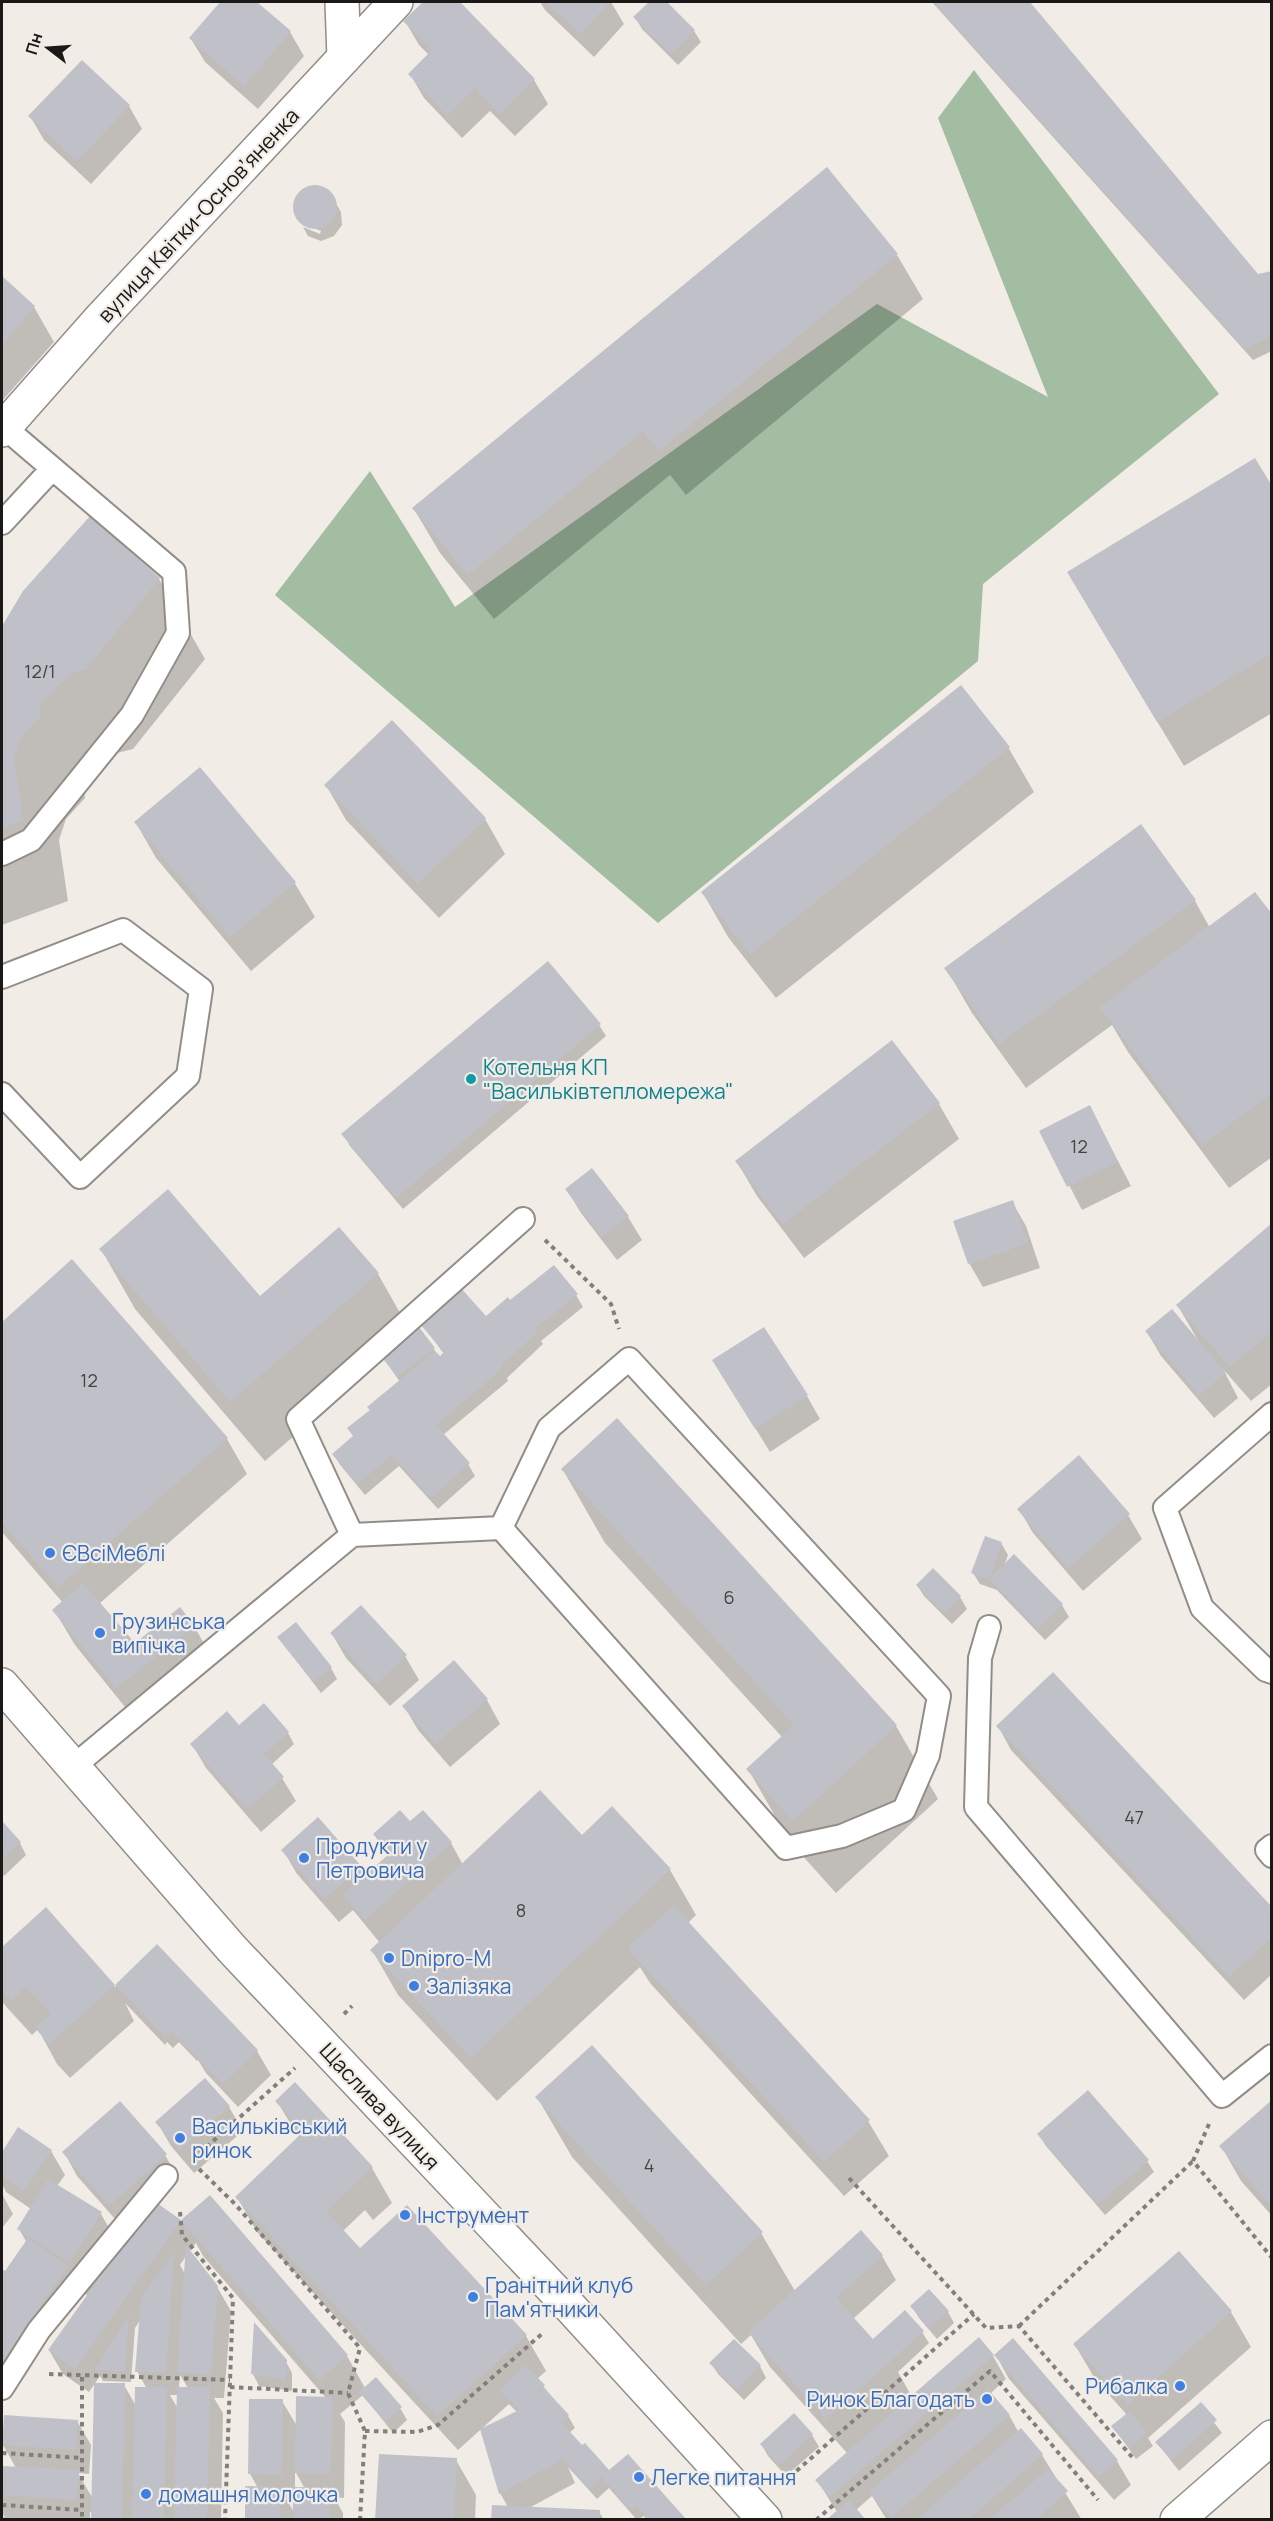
<svg xmlns="http://www.w3.org/2000/svg" width="1273" height="2521" font-family="Manrope,sans-serif">
<rect width="100%" height="100%" fill="#f1ece6"/>
<path fill="#a2bda2" d="M974 70 1219 394 983 584 978 661 658 923 275 595 370 471 455 607 877 304 1048 397 938 118Z"/>
<path fill="#0003" fill-rule="evenodd" d="M222 2H255L290 32 304 56 258 109 205 62 191 39Z
M425 2H458L534 80 548 104 515 136 490 111 462 138 424 98 410 74 429 55 419 45 405 21Z
M540 2H611L624 24 594 57 545 10Z
M651 2H665L694 31 701 42 678 65 642 29 635 17Z
M932 2H1028L1257 276 1272 273V351L1253 360Z
M129 106 142 129 91 184 44 140 30 116Z
M320 187 331 195 341 212 342 225 334 236 321 241 308 236 303 227 320 234 321 231 301 223 294 210 295 203 301 192 307 189Z
M897 255 923 299 686 495 670 475 494 619 440 553 414 509Z
M2 278 34 307 54 342 2 401Z
M1272 488V713L1184 766 1094 617Z
M159 579 205 659 133 749 117 753 84 786 85 798 66 819 59 840 68 901 2 925V629L24 592Z
M392 722 485 819 505 854 439 918 346 820 326 785Z
M1008 747 1034 792 776 998 728 937 703 893Z
M136 823 294 882 315 917 251 971 156 858Z
M1141 826 1195 901 1210 928 1272 917V1157L1229 1188 1128 1052 1112 1025 1026 1088 972 1013 946 968Z
M599 1025 606 1036 403 1209 350 1146 343 1134Z
M939 1104 959 1139 804 1258 757 1196 737 1162Z
M1090 1107 1131 1186 1082 1210 1041 1131Z
M567 1190 628 1217 642 1240 617 1260 581 1213Z
M1012 1202 1026 1226 1040 1268 983 1287 969 1263Z
M1272 1225V1384L1251 1401 1223 1369 1238 1398 1214 1418 1161 1356 1147 1332 1199 1342 1178 1306Z
M339 1229 378 1274 412 1334 434 1349 439 1359 444 1354 422 1324 485 1318 509 1302 576 1295 583 1307 541 1341 543 1344 507 1378 508 1381 443 1435 468 1464 475 1476 438 1509 399 1466 365 1495 341 1466 334 1455 354 1437 371 1411 400 1382 384 1358 265 1461 135 1309 101 1249 260 1298Z
M72 1261 227 1439 247 1474 99 1604 135 1645 194 1626 214 1661 137 1722 75 1645 54 1610 63 1603 2 1532V1324Z
M728 1384 807 1396 820 1419 770 1452Z
M617 1420 896 1726 938 1799 836 1893 790 1842 748 1769 782 1737 605 1543 563 1470Z
M1019 1509 1128 1515 1142 1539 1083 1591 1033 1533Z
M1001 1543 1008 1555 1004 1566 1014 1556 1062 1605 1069 1617 1045 1640 997 1590 980 1584 973 1573Z
M933 1570 960 1597 967 1609 952 1624 924 1596 917 1585Z
M332 1634 405 1656 419 1680 390 1706 346 1658Z
M279 1638 331 1668 337 1679 321 1693Z
M487 1700 500 1724 450 1767 418 1730 404 1706Z
M998 1726 1272 1910V1974L1244 2000 1011 1750Z
M239 1727 288 1733 294 1744 271 1765 282 1778 296 1801 261 1832 206 1768 192 1744Z
M612 1808 670 1870 696 1915 688 1923 868 2121 889 2156 844 2196 650 1983 640 1967 497 2101 398 1995 372 1950 380 1943 353 1910 339 1922 297 1874 283 1850 361 1868 366 1877 388 1857 374 1834 410 1823 451 1843 463 1865 582 1837Z
M2 1823 20 1843 26 1855 4 1876 2 1873Z
M46 1909 115 1987 157 1947 257 2051 271 2075 238 2107 206 2073 198 2060 197 2061 179 2042 173 2048 167 2042 165 2045 125 2003 134 2021 70 2078 57 2064 38 2029 32 2035 2 2002V1949Z
M205 2081 229 2107 243 2131 194 2173 171 2146 157 2122Z
M537 2097 761 2233 795 2291 860 2232 882 2256 896 2280 853 2319 873 2341 922 2332 929 2343 898 2372 912 2397 993 2356 1006 2379 990 2394 1009 2415 1019 2433 1021 2431 1042 2455 1082 2520H887L872 2496 856 2510 837 2512 817 2480 847 2453 770 2367 751 2335 741 2344 572 2157Z
M277 2101 372 2168 392 2203 373 2220 365 2210 343 2231 360 2250 526 2336 546 2371 537 2379 568 2416 575 2428 569 2433 609 2473 685 2520H647L644 2516 637 2520 609 2488 597 2499 568 2467 575 2483 529 2508 599 2512 604 2520H492L508 2507 500 2493 517 2412 509 2404 458 2450 257 2232 237 2197 299 2138Z
M1272 2102V2216L1241 2181 1221 2146Z
M19 2129 51 2151 65 2175 57 2186 101 2214 121 2249 154 2203 181 2222 210 2197 347 2356 365 2388 400 2408 407 2420 393 2433 363 2395 340 2414 345 2422 344 2498 334 2497 343 2513V2520H246L258 2488 250 2474 282 2401 297 2426 326 2398 203 2256 196 2243 189 2252 217 2287 231 2311 224 2398H214L223 2413 221 2520H93V2512H90V2520H2L5 2518 2 2512V2467L16 2468 3 2445 5 2417 77 2421 91 2445 89 2474 78 2473 93 2499 124 2385 136 2406 147 2389 137 2371 141 2319 135 2328 131 2382 103 2381 100 2376 89 2392 63 2374 49 2350 88 2296 81 2291 18 2381 2 2370V2270L6 2273 27 2243 19 2229 31 2209 6 2192 2 2184V2154ZM186 2256 185 2274 180 2265ZM180 2375 188 2388H179ZM170 2395H178V2409ZM295 2471 305 2489H295ZM286 2498H295V2514Z
M1039 2135 1147 2161 1154 2172 1105 2215 1046 2146Z
M64 2152 165 2155 179 2179 123 2228 77 2176Z
M2 2194 13 2214 2 2228Z
M1179 2253 1231 2312 1251 2347 1148 2438 1153 2446 1136 2459 1113 2426 1127 2415 1095 2379 1075 2345Z
M912 2306 948 2312 954 2323 937 2339 919 2318Z
M996 2355 1117 2461 1131 2485 1114 2500 1009 2379Z
M285 2360 292 2373V2391L259 2386 253 2374Z
M711 2363 760 2366 766 2378 744 2400 718 2374Z
M1201 2405 1222 2433 1179 2471 1157 2443Z
M812 2435 819 2447 786 2476 768 2456 762 2445Z
M456 2460 476 2495 475 2520H377Z"/>
<path fill="#c0c1c8" d="M220 2H257L291 31 244 86 189 38Z
M423 2H460L535 79 500 114 475 88 447 116 408 74 432 50 403 21Z
M546 2H610L580 34Z
M649 2H667L695 30 671 54 633 17Z
M934 2H1030L1258 274 1272 271V336L1245 349Z
M82 60 130 105 77 161 28 116Z
M827 167 898 254 659 451 643 431 468 575 412 508Z
M293 207a22 22 0 1 1 44 0a22 22 0 1 1-44 0Z
M2 276 35 306 2 344Z
M1255 458 1272 486V653L1157 722 1067 572Z
M90 516 160 578 86 669 71 673 39 706 40 717 20 738 14 758 23 820 2 828V626L23 591Z
M961 685 1010 747 750 954 701 892Z
M392 720 486 818 418 884 324 785Z
M200 767 296 882 230 937 134 822Z
M1141 824 1196 900 999 1044 944 968Z
M1255 892 1272 914V1093L1202 1145 1100 1007Z
M548 961 601 1024 396 1198 341 1134Z
M892 1040 940 1103 783 1224 735 1161Z
M1090 1105 1118 1162 1067 1187 1039 1131Z
M592 1168 629 1216 602 1237 565 1189Z
M168 1189 260 1296 339 1227 379 1273 230 1402 99 1249Z
M1013 1200 1028 1243 968 1264 953 1221Z
M1272 1223V1331L1230 1367 1176 1305Z
M72 1259 228 1438 58 1587 2 1522V1322Z
M554 1265 578 1294 535 1329 538 1332 501 1365 503 1368 436 1425 470 1463 431 1498 392 1455 357 1484 332 1454 353 1436 347 1428 370 1410 367 1407 435 1351 440 1356 444 1352 420 1324 459 1286 486 1316 508 1297 510 1300Z
M1172 1309 1226 1373 1199 1395 1145 1331Z
M419 1327 435 1348 397 1377 381 1356Z
M764 1327 808 1395 755 1429 712 1360Z
M617 1418 897 1725 793 1821 746 1769 794 1725 561 1469Z
M1079 1455 1130 1514 1068 1568 1017 1509Z
M985 1536 1002 1542 989 1579 1014 1554 1063 1604 1038 1629 989 1579 971 1573Z
M933 1568 961 1596 944 1613 916 1585Z
M83 1583 135 1643 180 1607 195 1626 116 1688 52 1610Z
M361 1605 407 1655 376 1684 330 1633Z
M296 1622 332 1667 313 1682 277 1637Z
M454 1660 488 1699 435 1744 402 1706Z
M1053 1672 1272 1907V1937L1229 1977 996 1726Z
M264 1703 289 1732 264 1754 284 1777 247 1809 190 1744 227 1711 239 1725Z
M540 1790 582 1835 612 1806 671 1869 471 2058 370 1950Z
M400 1810 410 1821 423 1810 452 1842 365 1920 343 1895 390 1853 373 1834Z
M318 1817 362 1867 324 1899 281 1850Z
M2 1821 21 1842 2 1860Z
M674 1906 870 2120 824 2162 627 1948Z
M46 1907 115 1985 49 2044 35 2028 51 2014 26 1986 11 2001 2 1991V1947Z
M157 1944 258 2050 223 2084 171 2031 165 2037 115 1985Z
M592 2045 763 2232 706 2285 535 2097Z
M205 2078 230 2106 180 2150 155 2122Z
M295 2082 373 2167 326 2211 360 2248 407 2205 527 2335 437 2416 235 2197 303 2132 275 2101Z
M1088 2090 1149 2160 1098 2204 1037 2134Z
M1272 2100V2207L1219 2146Z
M120 2101 167 2154 109 2206 62 2152Z
M18 2127 52 2150 24 2191 2 2175V2152Z
M48 2179 102 2212 70 2263 17 2229Z
M210 2195 348 2355 319 2380 181 2220Z
M154 2201 181 2220 75 2369 48 2350Z
M861 2230 883 2255 836 2298 873 2339 905 2310 924 2331 826 2419 748 2332Z
M28 2238 68 2266 4 2358 2 2356V2269L5 2271Z
M186 2245 218 2286 211 2375 177 2372Z
M1179 2251 1232 2311 1127 2405 1073 2344Z
M174 2252 166 2372H135L141 2299Z
M929 2289 949 2311 929 2328 910 2306Z
M129 2315 125 2371 95 2370Z
M254 2322 287 2360 286 2380 251 2374Z
M979 2337 994 2355 830 2497 815 2480Z
M1013 2338 1118 2460 1099 2477 994 2355Z
M734 2339 761 2365 737 2390 709 2363Z
M525 2365 545 2385 529 2400 544 2388 569 2415 561 2422 582 2445 585 2443 609 2470 628 2454 687 2520H649L637 2506 631 2510 602 2477 590 2489 563 2459 499 2494 480 2429 519 2410 499 2390Z
M376 2377 402 2407 385 2422 359 2392Z
M94 2383H125L122 2520H91Z
M135 2387H167L164 2520H132Z
M177 2387H210L207 2520H174Z
M988 2389 1010 2415 891 2518 869 2492Z
M296 2396 332 2397 331 2474 295 2473Z
M249 2399H283L282 2475 248 2474Z
M1201 2402 1217 2420 1172 2460 1155 2442Z
M1130 2411 1147 2433 1129 2448 1111 2426Z
M794 2413 813 2434 779 2465 760 2444Z
M4 2415 78 2420 76 2450 2 2445Z
M1021 2428 1043 2454 968 2520H916Z
M379 2454 457 2458 454 2520H375Z
M2 2466 79 2470 77 2500 2 2495Z
M1048 2469 1068 2491 1035 2520H989Z
M245 2486 281 2487 280 2520H245Z
M293 2487H330V2520H293Z
M849 2500 866 2520H826Z
M492 2505 600 2510V2520H491Z
M2 2517 21 2518V2520H2Z"/>
<g fill="none" stroke-linecap="round" stroke-linejoin="round">
<defs>
<path id="lane" d="M2 523 52 469
M2 854 31 840 132 715 178 633 174 572 4 427
M2 977 123 930 201 989 188 1076 80 1177 2 1094
M1272 1414 1165 1508 1202 1608 1266 1670 1272 1672
M352 1535 501 1528 786 1848 842 1836 904 1810 928 1755 939 1696 629 1359 549 1428 501 1528
M989 1627 980 1658 976 1807 1222 2096 1272 2056
M74 1766 352 1535 298 1419 523 1219
M1272 1846 1267 1850 1272 1856
M2 2388 39 2330 166 2176"/>
<path id="street" d="M342 2 344 58
M2 430 101 318 396 2
M2 1685 232 1949 571 2308 765 2520"/>
<path id="primary" d="M1177 2520 1272 2437"/>
</defs>
<use href="#lane" stroke="#928d88" stroke-width="26"/>
<use href="#street" stroke="#928d88" stroke-width="36"/>
<use href="#primary" stroke="#928d88" stroke-width="36"/>
<path stroke="#83807c" stroke-width="4" stroke-dasharray="4.5 4.5" stroke-linecap="butt" d="M545 1240 611 1304 619 1329
M344 2014 352 2006
M1209 2124 1193 2161 1272 2258
M193 2159 295 2068
M199 2169 235 2204 360 2348 348 2393 365 2431 360 2520
M849 2178 986 2328 1019 2326 1132 2457
M180 2212 182 2235 233 2298 225 2520
M1019 2326 1193 2161
M49 2374 230 2380
M82 2377V2520
M230 2387 348 2393
M365 2431 417 2432 438 2425 544 2332
M2 2453 82 2458
M783 2483 974 2314
M2 2505 82 2510
M816 2520 990 2371 1098 2500"/>
<use href="#lane" stroke="#fff" stroke-width="22"/>
<use href="#street" stroke="#fff" stroke-width="33"/>
<use href="#primary" stroke="#fff" stroke-width="33"/>
</g>
<circle fill="#0f9aa8" stroke="#f1ece6" stroke-width="2" cx="471" cy="1079" r="6"/>
<g fill="#3f7fe0" stroke="#f1ece6" stroke-width="2">
<circle cx="50" cy="1553" r="6"/>
<circle cx="100" cy="1633" r="6"/>
<circle cx="304" cy="1858" r="6"/>
<circle cx="389" cy="1958" r="6"/>
<circle cx="414" cy="1986" r="6"/>
<circle cx="180" cy="2138" r="6"/>
<circle cx="405" cy="2215" r="6"/>
<circle cx="473" cy="2297" r="6"/>
<circle cx="1180" cy="2386" r="6"/>
<circle cx="987" cy="2399" r="6"/>
<circle cx="639" cy="2477" r="6"/>
<circle cx="146" cy="2494" r="6"/>
</g>
<g text-anchor="middle" dominant-baseline="central" stroke-width="4.5" stroke-linejoin="round" paint-order="stroke">
<g font-size="18" fill="#444343">
<text x="40" y="671">12/1</text>
<text x="1079" y="1146">12</text>
<text x="89" y="1380">12</text>
<text x="729" y="1597">6</text>
<text x="1134" y="1817">47</text>
<text x="521" y="1910">8</text>
<text x="649" y="2165">4</text>
</g>
<g font-size="21" fill="#1b1917" stroke="#f1ece6">
<text transform="translate(198 215) rotate(-47)">вулиця Квітки-Основʼяненка</text>
<text transform="translate(380 2106) rotate(47)">Щаслива вулиця</text>
</g>
<g font-size="21" fill="#0d838f" stroke="#f1ece6" text-anchor="start">
<text x="483" y="1067">Котельня КП<tspan x="483" dy="24">"Васильківтепломережа"</tspan></text>
</g>
<g font-size="21" fill="#366cbe" stroke="#f1ece6" text-anchor="start">
<text x="62" y="1553">ЄВсіМеблі</text>
<text x="112" y="1621">Грузинська<tspan x="112" dy="24">випічка</tspan></text>
<text x="316" y="1846">Продукти у<tspan x="316" dy="24">Петровича</tspan></text>
<text x="401" y="1958">Dnipro-M</text>
<text x="426" y="1986">Залізяка</text>
<text x="192" y="2126">Васильківський<tspan x="192" dy="24">ринок</tspan></text>
<text x="417" y="2215">Інструмент</text>
<text x="485" y="2285">Гранітний клуб<tspan x="485" dy="24">Пам'ятники</tspan></text>
<text x="1168" y="2386" text-anchor="end">Рибалка</text>
<text x="975" y="2399" text-anchor="end">Ринок Благодать</text>
<text x="651" y="2477">Легке питання</text>
<text x="158" y="2494">домашня молочка</text>
</g>
</g>
<rect width="1273" height="2521" fill="none" stroke="#1b1917" stroke-width="6"/>
<g transform="translate(48 48) rotate(287)" stroke="#f1ece6" stroke-width="4.5" paint-order="stroke">
<path d="M0-4.5L10 22L0 15L-10 22Z" fill="#1b1917"/>
<text y="-9" font-size="16" font-weight="bold" text-anchor="middle" fill="#1b1917">Пн</text>
</g>
</svg>
